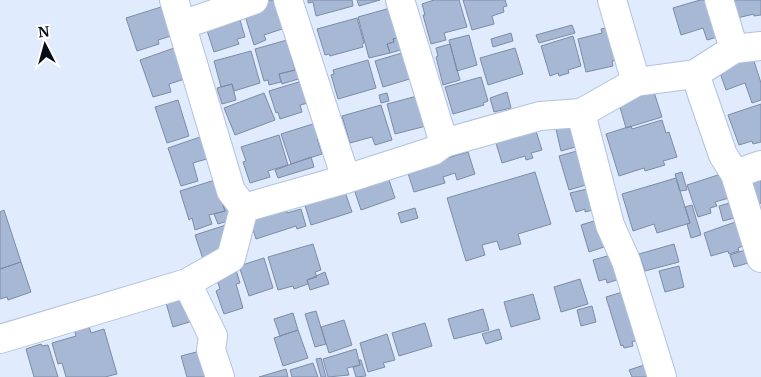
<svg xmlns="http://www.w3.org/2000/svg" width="761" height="377" font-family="Merriweather,serif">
<rect width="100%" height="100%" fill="#e0ebfd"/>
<path fill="#a7b8d5" stroke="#7c8ca7" d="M261 0H280L291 26 264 35 266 40 254 45 242 6Z
M308 0H352L353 6 316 16 313 2 308 3Z
M357 0H380L359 6Z
M434 0H459L467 27 444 33 446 40 431 44 423 15H425L422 4Z
M463 0H505L507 6 503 7 504 12 492 16 494 24 472 30Z
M700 0H707L721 36 707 40 703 28 681 35 673 8Z
M732 0H761V15L754 16V14L737 18Z
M161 7 171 36 158 40 159 44 137 51 126 18Z
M394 7 402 37 393 39 394 42 387 44 390 53 369 58 358 17Z
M232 13 235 22 240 20 245 37 237 39 239 44 214 52 204 21Z
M357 18 364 43 362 44 363 47 330 56 329 54 325 55 317 29Z
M572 25 575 33 539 43 536 35Z
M615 26 623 59 612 61 613 66 586 72 578 39 602 33 601 29Z
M511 33 513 41 493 47 491 39Z
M408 35 411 47 390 53 387 44 394 42 393 39Z
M469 35 477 65 457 71 449 40Z
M573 36 581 66 568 70 569 73 559 76 558 73 550 76 541 46Z
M287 40 288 47 294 45 296 54 291 55 295 70 279 74 281 82 269 85 268 80 264 81 255 49Z
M450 44 460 80 443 85 436 57 438 56 436 48Z
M177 47 188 78 169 84 171 92 153 97 140 60Z
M515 48 523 74 488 85 480 58Z
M251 51 260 83 234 91 232 84 221 87 214 61Z
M405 52 413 78 383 87 375 61Z
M753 58 761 83V100L752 103 745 83 726 90 719 70Z
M368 60 376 88 338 99 331 75 334 74 333 70Z
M306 69 308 76 282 84 279 74 295 70 296 71Z
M481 77 488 101 483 103 484 105 453 114 445 87Z
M305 80 312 102 300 105 302 112 280 119 278 112 276 113 269 91Z
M232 84 236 100 222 104 217 88Z
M507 92 511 108 494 112 490 98Z
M654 92 662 117 626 128 619 104 641 94 642 96Z
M264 93 275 120 235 135 224 108Z
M387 93 389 101 381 103 379 95Z
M421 95 430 125 395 134 387 104Z
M178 100 189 136 167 143 155 107Z
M761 104V142L753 144 752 141 739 145 728 115Z
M381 105 392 140 375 145 372 137 350 143 342 116Z
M577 119 579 146 561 151 555 125Z
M662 120 666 133 669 132 677 157 663 161 665 165 645 171 644 168 619 176 606 134 631 126 632 129Z
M319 122 324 137 317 139 322 154 291 164 281 134Z
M535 128 542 150 531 153 533 158 526 160 525 156 502 163 495 140Z
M279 135 288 165 268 171 270 177 250 183 243 162 246 161 241 147Z
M203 136 210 158 193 163 198 181 181 186 168 148Z
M584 149 596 182 569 190 559 156Z
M468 152 475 174 457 180 455 173 443 177 445 183 414 192 407 170Z
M311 157 314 167 278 178 275 170Z
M535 172 551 224 518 234 521 244 500 250 497 241 482 245 485 255 466 261 447 198Z
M682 172 687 190 680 191 675 174Z
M393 174 394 178 389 180 395 198 361 210 353 186Z
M721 174 729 198 715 202 717 206 710 208 711 213 698 217 687 185Z
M761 177V203L759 204 751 180Z
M676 178 690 223 657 233 654 224 633 231 622 194Z
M215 180 225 211 209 215 212 224 195 230 192 218 189 220 180 191Z
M591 188 601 208 585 212V209L576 212 570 193Z
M345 192 352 212 311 225 304 202Z
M227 197 234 219 218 224 214 214 225 211 221 199Z
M733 202 738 217 723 221 719 206Z
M692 205 701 235 691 238 687 224 690 223 685 207Z
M286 208 287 213 301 209 306 226 297 229 296 226 256 239 250 219Z
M415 208 418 218 401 223 398 213Z
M4 210 21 262 0 269V212Z
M607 217 613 244 589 252 581 225Z
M738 221 745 243 742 244 743 246 738 248 739 251 729 254 728 251 711 256 704 233Z
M232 223 239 247 203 259 195 235Z
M313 244 321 270 315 272 317 277 307 280 308 284 294 289 293 286 278 290 268 257Z
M674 244 679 262 645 271 639 254Z
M748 249 752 262 734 267 730 255Z
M618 253 623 278 607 283 606 279 599 281 593 260Z
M264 258 273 288 249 296 239 266Z
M21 262 31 292 8 300 7 297 0 299V269Z
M679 266 684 287 665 292 659 271Z
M235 267 240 283 236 284 243 308 224 314 216 291 220 289 215 274Z
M325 272 329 284 310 290 307 280Z
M580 279 588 304 561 312 554 287Z
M187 289 196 320 173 327 164 296Z
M629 290 643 338 632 342 633 346 624 348 623 345 621 346 606 297Z
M533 294 540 319 511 327 504 302Z
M592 306 596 322 581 326 577 310Z
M483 309 489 330 454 339 448 319Z
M316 311 326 344 315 347 305 314Z
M293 313 298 330 280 336 274 319Z
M344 320 352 345 329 353 321 327Z
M88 322 91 333 104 329 117 374 105 377H66L62 363 58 364 52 343 76 336 73 326Z
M425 323 432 346 399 356 392 333Z
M499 329 502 339 486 344 482 334Z
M298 330 308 358 283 366 274 338Z
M387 334 395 360 383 363 385 367 368 372 360 343Z
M41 344 42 346 48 345 58 377H34L26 349Z
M356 349 360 365 347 368 349 375 328 377 323 359Z
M204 350 211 377H187L181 356Z
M321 358 326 377H321L316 359Z
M359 360H361L366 376 356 377 353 367 360 365Z
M313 363 318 377H292L290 370Z
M647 364 651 377H632L629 370Z
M286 369 288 377H259Z"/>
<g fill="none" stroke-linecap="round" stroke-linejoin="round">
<defs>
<path id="minor" d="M174 0 231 191 244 208
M288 0 346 179
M400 0 444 143
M612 0 636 82
M719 0 734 49
M182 25 254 0
M695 74 723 155 735 174 761 258
M581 113 610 225 626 261 662 377
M735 174 761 165
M244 208 346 179 433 151 444 143 540 116 581 113 636 82 695 74 734 49 761 46
M187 283 213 336 211 350 220 377
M0 339 187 283 231 258 244 208"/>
</defs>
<use href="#minor" stroke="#b1c2df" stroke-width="30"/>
<use href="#minor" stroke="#fff" stroke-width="28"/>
</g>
<g transform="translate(45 45) rotate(354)" stroke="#ffffff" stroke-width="4" paint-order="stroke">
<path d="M0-4L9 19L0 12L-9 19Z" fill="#070d16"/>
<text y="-8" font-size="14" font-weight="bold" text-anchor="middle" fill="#070d16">N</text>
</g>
</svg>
